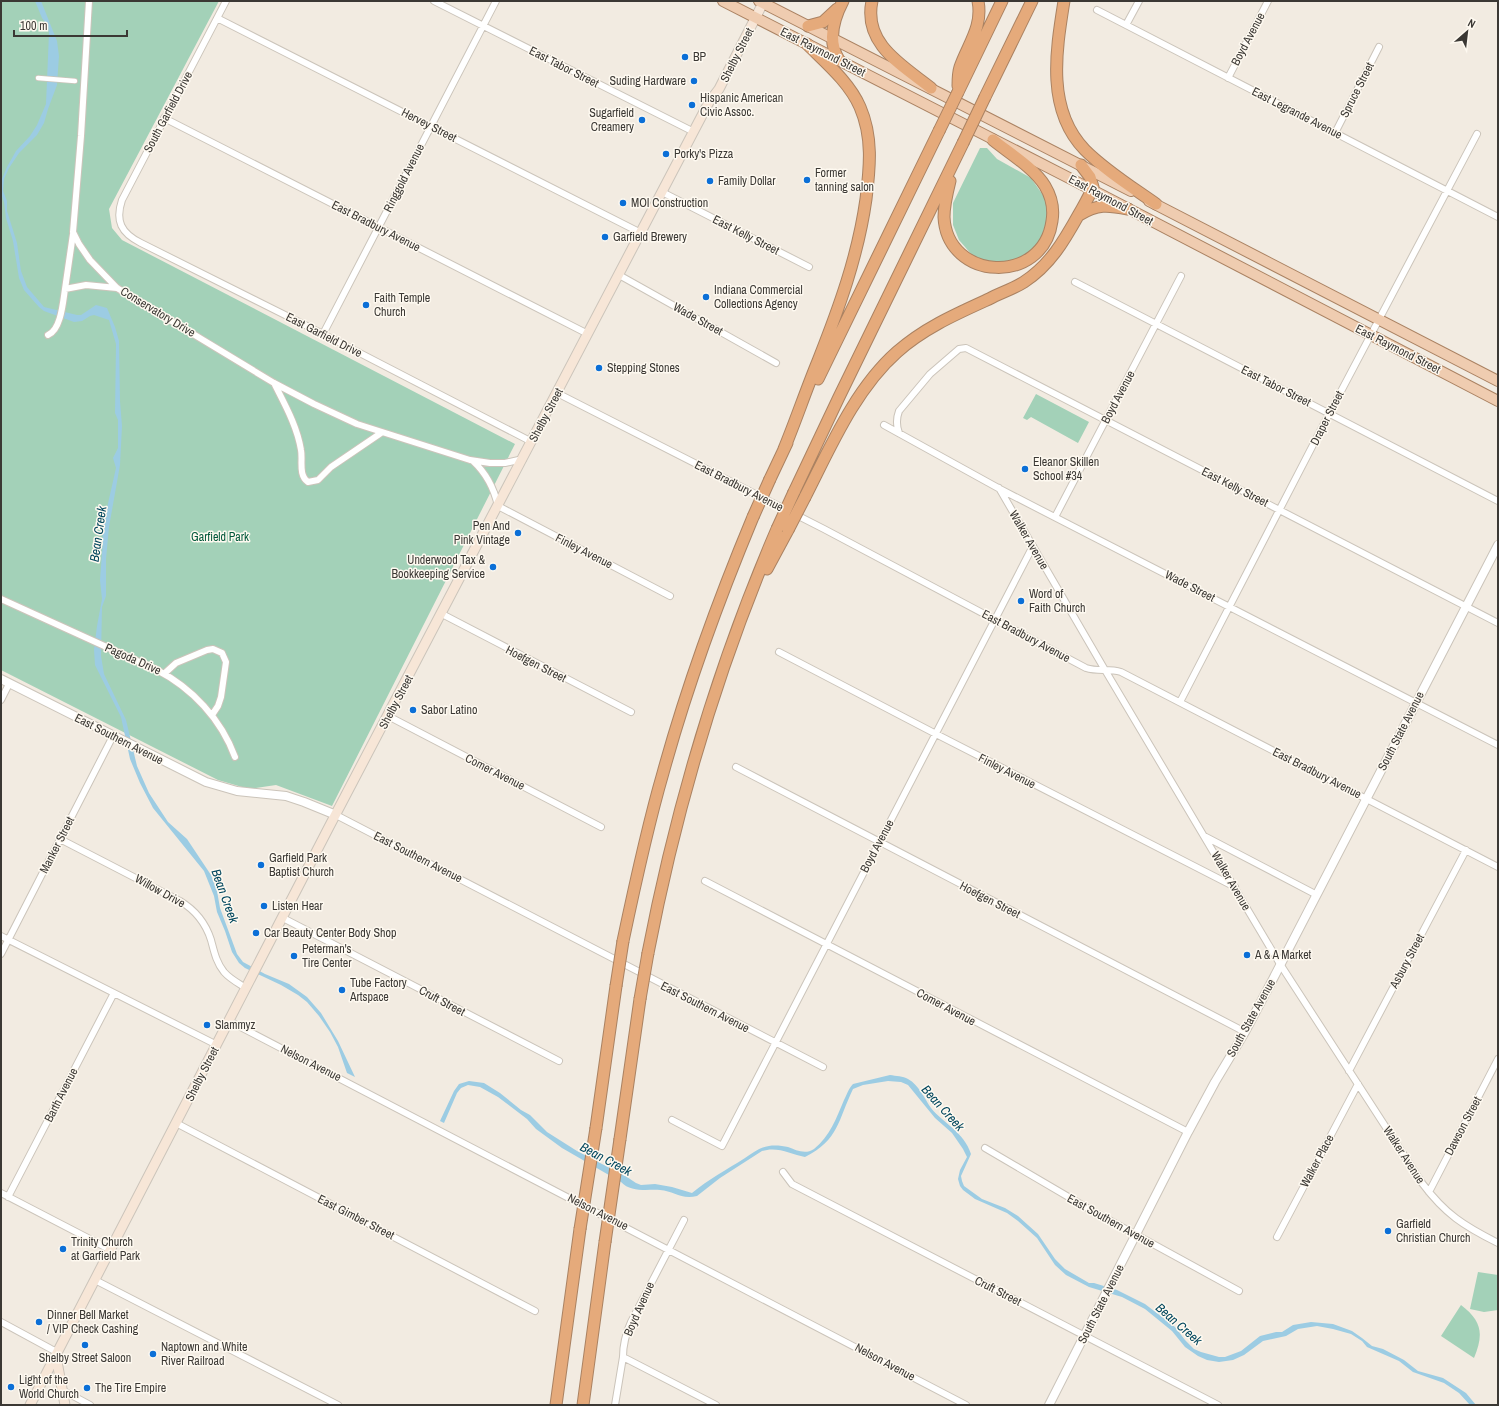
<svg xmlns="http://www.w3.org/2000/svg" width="1499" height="1406" font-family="'Archivo Narrow',sans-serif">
<rect width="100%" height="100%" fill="#f2ebe1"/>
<path fill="#a3d1b8" d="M1 1H219L109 209 112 228 122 240 515 444 332 806 276 785 249 789 218 780 1 670Z
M980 148H987L997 159 1031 178 1045 198 1049 213 1040 242 1030 254 1008 261 991 263 972 255 959 240 953 225V203Z
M1036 394 1089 422 1078 443 1031 417 1027 420 1023 418Z
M1478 1272 1498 1275V1310L1484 1312 1470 1309Z
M1461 1305C1482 1321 1484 1334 1474 1358L1441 1336Z"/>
<path fill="#9ccce3" d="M35 1H41L57 41 59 56 57 85 48 109 44 123 37 135 19 153 9 168 4 179 3 191 7 201V211L17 243 21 271 27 287 44 307 77 315H81L96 305 107 308 115 327 119 341 120 401 122 426 120 465 109 527 106 559V596L102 607 101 656 104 674 126 720 137 766 149 793 168 822 187 839 211 875 217 891 220 908 237 954 243 962 265 974 289 984 307 997 321 1013 338 1041 355 1077 347 1073 338 1047 330 1032 319 1016 307 1002 298 995 281 985 245 968 239 963 232 952 225 931 217 912 214 896 204 871 153 808 140 783 130 759 121 717 95 665 94 650 97 626 102 599 100 580 103 540 102 530 116 468 113 458 118 448V420L115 413 116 344 109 320 94 315 90 316 82 321 74 322 44 311 39 307 24 290 19 278 13 241 6 218 4 202 1 193 2 179 7 167 16 151 30 136 37 125 46 104 49 33 48 26 42 18Z
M890 1075C896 1076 903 1076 908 1079 919 1085 924 1098 931 1108 944 1124 964 1132 971 1154L961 1176 962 1181 964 1186 982 1199 1005 1208 1018 1216 1038 1234 1055 1259 1065 1269 1089 1283H1094L1117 1290 1145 1304 1175 1327 1185 1340 1194 1349 1201 1352 1219 1357H1225L1241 1351 1260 1336 1276 1332H1282L1293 1325 1311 1322 1333 1324 1352 1331 1362 1338 1372 1346 1383 1349 1404 1360 1418 1371 1443 1378 1466 1393 1476 1405H1470L1459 1393 1444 1383 1413 1372 1399 1361 1367 1347 1362 1341 1351 1334 1333 1329 1317 1326 1298 1329 1286 1336 1263 1341 1244 1355 1233 1360 1219 1362 1207 1360 1198 1356 1185 1347 1172 1331 1145 1309 1122 1297 1089 1287 1066 1275 1055 1265 1037 1238 1018 1221 1007 1213 975 1199 963 1190 960 1186 958 1179 960 1170 967 1157 963 1149 952 1133 935 1118 908 1085 901 1082 888 1081 863 1085 853 1089C838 1120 839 1140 805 1157 791 1154 777 1146 762 1151L720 1178 697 1196C681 1200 674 1191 660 1190 648 1189 631 1193 621 1182L562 1148 536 1129 527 1119 498 1097 480 1087 468 1085 461 1088 457 1093 444 1123 440 1121 454 1091 459 1084 469 1081 484 1083 500 1093 521 1110 530 1115 547 1132 577 1151 627 1177 636 1183 641 1185 655 1184 672 1187 692 1193C709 1179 726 1170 745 1158 753 1153 760 1147 769 1146 775 1145 783 1146 788 1147 796 1150 805 1155 814 1149 830 1136 836 1119 844 1100 847 1095 848 1089 853 1084Z"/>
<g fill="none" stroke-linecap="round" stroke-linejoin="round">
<defs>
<path id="pedestrian" d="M38 78 75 81"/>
<path id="minor" d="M89 1 81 136 73 232 79 244 90 260 117 288 274 383 314 404 357 424 470 460 490 463H505L523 459
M226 1 122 200C115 221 121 233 141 243L323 334 532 442
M434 1 694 132
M1097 10 1498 217
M217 18 641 233
M1126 25 1139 1
M1228 78 1268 1
M164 118 588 334
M1335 133 1379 47
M662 192 809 267
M619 275 776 363
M1075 282 1498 501
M65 289 73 234
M323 334 496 1
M48 335C61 330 63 302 65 289L86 285 117 288
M274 383C285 405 297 426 301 450 303 460 298 475 308 482L318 480 331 467 381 433
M557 393 824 529 1086 668C1098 672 1109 668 1121 672L1498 867
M884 425 1000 489 1498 745
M899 433C896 425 896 419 899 411L930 374 959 349 966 348 1498 623
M473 461C487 474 494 488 498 506L670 596
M999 488 1105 670 1280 964 1422 1183C1445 1214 1464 1226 1498 1243
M1055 517 1181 276
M1 599 157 670C192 688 221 719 235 757
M442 614 631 712
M779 652 936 734 1235 887
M165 673 176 663 207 650 213 649 222 653 226 662 221 697 218 706 212 715
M1 700 9 684
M1180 702 1329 414 1477 134
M388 716 601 827
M736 767 1245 1032
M336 815 823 1067
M1206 837 1317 895
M60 839 180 901C195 910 206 924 211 940 214 951 216 962 224 972 230 979 238 983 246 988
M705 881 1188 1132
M283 918 559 1061
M1 936 217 1045
M1 954 113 736
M229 1021 966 1405
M1349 1071 1466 850
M672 1120 722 1146 1033 546
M176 1123 535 1311
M985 1148 1089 1209 1239 1291
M783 1172 792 1184 1218 1405
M1429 1192 1498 1059
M1 1193 111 1250
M8 1197 114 993
M1277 1237 1358 1084
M95 1280 338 1405
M1 1322 51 1349 55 1351 56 1356
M623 1357 716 1405
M62 1390 90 1405
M615 1405 623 1357C623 1345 626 1333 631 1322L684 1220"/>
<path id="tertiary" d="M1 679 206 782 237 791 286 796 304 802 336 815
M1049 1405 1188 1132 1215 1082 1245 1032 1273 979 1498 545"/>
<path id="secondary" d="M56 1356 65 1405
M30 1405 329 827 709 102 719 89 764 1"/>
<path id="primary" d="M723 1 1073 180 1498 401
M759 1 1131 191
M1149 201 1498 381"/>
<path id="motorway" d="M872 1C863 44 902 65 931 88
M1064 1C1056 51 1046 110 1085 150 1106 171 1132 187 1156 204
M808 26 823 22 837 9
M839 60C827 41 833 20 843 1
M958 86C958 80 958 73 960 67 968 44 983 27 978 1
M958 92 1002 1
M985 97 1032 1
M950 181C947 193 944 205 944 217 947 281 1043 286 1052 221 1054 209 1051 196 1045 186 1034 168 1009 153 993 140
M1079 215C1098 204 1107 205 1128 209
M818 379 939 131
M784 449C796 420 806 390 818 361 839 308 858 256 866 199 870 167 873 137 860 107 849 82 826 63 807 44
M770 479 787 443
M794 492 839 397 963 143
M805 497C830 448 855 389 897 352 924 328 956 314 989 299 1000 293 1013 289 1024 282 1050 265 1064 241 1079 214 1084 205 1089 197 1093 187L1090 177 1081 165
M767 569 788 530
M623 941C635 884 647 828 663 773 687 686 718 601 753 517
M648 953C676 808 718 666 777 529
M596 1128 616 986
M620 1139 640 999
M556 1405 580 1229
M583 1405 605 1242"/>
</defs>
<use href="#pedestrian" stroke="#cbc4ba" stroke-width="6"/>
<use href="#minor" stroke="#cbc4ba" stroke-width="8"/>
<use href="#tertiary" stroke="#cbc4ba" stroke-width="10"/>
<use href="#secondary" stroke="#cbc4ba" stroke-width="11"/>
<use href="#primary" stroke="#aa8262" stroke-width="12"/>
<use href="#motorway" stroke="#aa8262" stroke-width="13"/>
<use href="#pedestrian" stroke="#fff" stroke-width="4.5"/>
<use href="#minor" stroke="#fff" stroke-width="6"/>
<use href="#tertiary" stroke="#fff" stroke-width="8"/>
<use href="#secondary" stroke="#f7e6d7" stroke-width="9"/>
<use href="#primary" stroke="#efccb0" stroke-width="10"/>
<use href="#motorway" stroke="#e5aa7b" stroke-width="11"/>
<defs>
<path id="motorway-bridge" d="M939 131 958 92
M963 143 985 97
M753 517 770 479
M777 529 794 492
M788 530 805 497
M616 986 623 941
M640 999 648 953
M580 1229 596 1128
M605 1242 620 1139"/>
</defs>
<use href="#motorway-bridge" stroke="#aa8262" stroke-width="13" stroke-linecap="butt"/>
<use href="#motorway-bridge" stroke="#e5aa7b" stroke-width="11"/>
</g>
<g fill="#0b6fd7" stroke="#fef9f0" stroke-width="1.5">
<circle cx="685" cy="57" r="4"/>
<circle cx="694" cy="81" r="4"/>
<circle cx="692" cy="105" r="4"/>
<circle cx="642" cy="120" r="4"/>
<circle cx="666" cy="154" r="4"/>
<circle cx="807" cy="180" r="4"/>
<circle cx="710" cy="181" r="4"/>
<circle cx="623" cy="203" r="4"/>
<circle cx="605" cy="237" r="4"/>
<circle cx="706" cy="297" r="4"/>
<circle cx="366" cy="305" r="4"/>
<circle cx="599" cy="368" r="4"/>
<circle cx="1025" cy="469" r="4"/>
<circle cx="518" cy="533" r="4"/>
<circle cx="493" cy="567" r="4"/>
<circle cx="1021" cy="601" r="4"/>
<circle cx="413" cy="710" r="4"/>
<circle cx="261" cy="865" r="4"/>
<circle cx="264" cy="906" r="4"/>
<circle cx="256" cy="933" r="4"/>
<circle cx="1247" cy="955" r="4"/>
<circle cx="294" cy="956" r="4"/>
<circle cx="342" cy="990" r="4"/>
<circle cx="207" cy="1025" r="4"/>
<circle cx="1388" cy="1231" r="4"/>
<circle cx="63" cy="1249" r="4"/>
<circle cx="39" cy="1322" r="4"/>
<circle cx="85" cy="1345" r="4"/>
<circle cx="153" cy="1354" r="4"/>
<circle cx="11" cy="1387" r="4"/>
<circle cx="87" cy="1388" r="4"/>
</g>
<g text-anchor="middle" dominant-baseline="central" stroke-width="3" stroke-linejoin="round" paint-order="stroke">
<g font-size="12" fill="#3b3834" stroke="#fef9f0">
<text transform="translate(1248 39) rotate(-62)">Boyd Avenue</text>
<text transform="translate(823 52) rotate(27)">East Raymond Street</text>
<text transform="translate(737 55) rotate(-63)">Shelby Street</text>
<text transform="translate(564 67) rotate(27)">East Tabor Street</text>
<text transform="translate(1357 90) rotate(-63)">Spruce Street</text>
<text transform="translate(168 112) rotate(-62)">South Garfield Drive</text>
<text transform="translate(1297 113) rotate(27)">East Legrande Avenue</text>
<text transform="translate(429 125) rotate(27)">Hervey Street</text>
<text transform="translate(404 178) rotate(-63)">Ringgold Avenue</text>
<text transform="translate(1111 200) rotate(28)">East Raymond Street</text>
<text transform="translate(376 226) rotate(27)">East Bradbury Avenue</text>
<text transform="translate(746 235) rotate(27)">East Kelly Street</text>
<text transform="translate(158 312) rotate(31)">Conservatory Drive</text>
<text transform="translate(698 319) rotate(29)">Wade Street</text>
<text transform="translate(324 335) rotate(27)">East Garfield Drive</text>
<text transform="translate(1398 349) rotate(27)">East Raymond Street</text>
<text transform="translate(1276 386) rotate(27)">East Tabor Street</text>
<text transform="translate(1118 397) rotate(-62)">Boyd Avenue</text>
<text transform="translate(546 415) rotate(-62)">Shelby Street</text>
<text transform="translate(1327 418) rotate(-63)">Draper Street</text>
<text transform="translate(739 486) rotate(27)">East Bradbury Avenue</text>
<text transform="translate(1235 487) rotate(27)">East Kelly Street</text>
<text transform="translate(1029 540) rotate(60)">Walker Avenue</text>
<text transform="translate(584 551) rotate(27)">Finley Avenue</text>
<text transform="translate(1190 586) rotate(27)">Wade Street</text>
<text transform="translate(1026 636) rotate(28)">East Bradbury Avenue</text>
<text transform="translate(133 659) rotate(24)">Pagoda Drive</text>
<text transform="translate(536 664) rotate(27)">Hoefgen Street</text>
<text transform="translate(396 702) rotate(-62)">Shelby Street</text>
<text transform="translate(1401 731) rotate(-63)">South State Avenue</text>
<text transform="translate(119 739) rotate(27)">East Southern Avenue</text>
<text transform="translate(1007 771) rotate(27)">Finley Avenue</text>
<text transform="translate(495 772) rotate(27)">Comer Avenue</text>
<text transform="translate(1317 773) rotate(27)">East Bradbury Avenue</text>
<text transform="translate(57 845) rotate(-63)">Manker Street</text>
<text transform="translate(877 846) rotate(-62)">Boyd Avenue</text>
<text transform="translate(418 857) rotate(27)">East Southern Avenue</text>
<text transform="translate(1231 881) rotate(60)">Walker Avenue</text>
<text transform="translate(160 891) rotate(29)">Willow Drive</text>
<text transform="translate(990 900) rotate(27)">Hoefgen Street</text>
<text transform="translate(1407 961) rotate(-62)">Asbury Street</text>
<text transform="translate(442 1001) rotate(28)">Cruft Street</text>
<text transform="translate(705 1007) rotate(27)">East Southern Avenue</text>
<text transform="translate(946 1007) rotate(28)">Comer Avenue</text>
<text transform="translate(1251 1018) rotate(-61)">South State Avenue</text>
<text transform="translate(311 1063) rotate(27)">Nelson Avenue</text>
<text transform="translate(202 1074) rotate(-63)">Shelby Street</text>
<text transform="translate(61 1095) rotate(-63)">Barth Avenue</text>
<text transform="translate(1463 1126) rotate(-62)">Dawson Street</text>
<text transform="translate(1404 1155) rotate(57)">Walker Avenue</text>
<text transform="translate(1317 1161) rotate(-62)">Walker Place</text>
<text transform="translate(598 1212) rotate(27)">Nelson Avenue</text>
<text transform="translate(356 1217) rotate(27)">East Gimber Street</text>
<text transform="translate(1111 1221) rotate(29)">East Southern Avenue</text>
<text transform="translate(998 1291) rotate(27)">Cruft Street</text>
<text transform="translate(1101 1304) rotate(-63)">South State Avenue</text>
<text transform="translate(639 1309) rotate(-66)">Boyd Avenue</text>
<text transform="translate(885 1362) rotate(28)">Nelson Avenue</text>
</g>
<g font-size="12" fill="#3b3834" stroke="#fef9f0" text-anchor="start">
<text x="693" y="57">BP</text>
<text x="686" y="81" text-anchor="end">Suding Hardware</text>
<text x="700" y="98">Hispanic American<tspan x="700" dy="14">Civic Assoc.</tspan></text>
<text x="634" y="113" text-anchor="end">Sugarfield<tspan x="634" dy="14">Creamery</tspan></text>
<text x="674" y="154">Porky's Pizza</text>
<text x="815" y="173">Former<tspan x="815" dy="14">tanning salon</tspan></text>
<text x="718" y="181">Family Dollar</text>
<text x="631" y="203">MOI Construction</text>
<text x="613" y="237">Garfield Brewery</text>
<text x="714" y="290">Indiana Commercial<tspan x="714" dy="14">Collections Agency</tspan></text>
<text x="374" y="298">Faith Temple<tspan x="374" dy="14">Church</tspan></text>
<text x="607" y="368">Stepping Stones</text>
<text x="1033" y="462">Eleanor Skillen<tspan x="1033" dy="14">School #34</tspan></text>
<text x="510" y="526" text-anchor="end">Pen And<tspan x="510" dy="14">Pink Vintage</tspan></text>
<text x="485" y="560" text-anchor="end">Underwood Tax &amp;<tspan x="485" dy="14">Bookkeeping Service</tspan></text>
<text x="1029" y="594">Word of<tspan x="1029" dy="14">Faith Church</tspan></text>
<text x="421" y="710">Sabor Latino</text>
<text x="269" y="858">Garfield Park<tspan x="269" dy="14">Baptist Church</tspan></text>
<text x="272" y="906">Listen Hear</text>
<text x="264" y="933">Car Beauty Center Body Shop</text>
<text x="302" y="949">Peterman's<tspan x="302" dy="14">Tire Center</tspan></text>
<text x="1255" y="955">A &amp; A Market</text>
<text x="350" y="983">Tube Factory<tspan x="350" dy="14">Artspace</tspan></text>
<text x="215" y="1025">Slammyz</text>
<text x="1396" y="1224">Garfield<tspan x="1396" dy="14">Christian Church</tspan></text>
<text x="71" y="1242">Trinity Church<tspan x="71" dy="14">at Garfield Park</tspan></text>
<text x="47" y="1315">Dinner Bell Market<tspan x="47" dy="14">/ VIP Check Cashing</tspan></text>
<text x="161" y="1347">Naptown and White<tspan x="161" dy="14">River Railroad</tspan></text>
<text x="85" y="1358" text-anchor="middle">Shelby Street Saloon</text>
<text x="19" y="1380">Light of the<tspan x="19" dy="14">World Church</tspan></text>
<text x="95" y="1388">The Tire Empire</text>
</g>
<g font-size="12" fill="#005739" stroke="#fef9f0">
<text x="220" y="537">Garfield Park</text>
</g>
<g font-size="13" font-style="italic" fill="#01465d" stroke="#fef9f0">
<text transform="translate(98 534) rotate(-82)">Bean Creek</text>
<text transform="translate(225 896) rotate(70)">Bean Creek</text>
<text transform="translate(943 1108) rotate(48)">Bean Creek</text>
<text transform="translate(606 1159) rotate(28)">Bean Creek</text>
<text transform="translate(1179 1324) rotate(41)">Bean Creek</text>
</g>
</g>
<rect width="1499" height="1406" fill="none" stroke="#3b3834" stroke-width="4"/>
<g transform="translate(1467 32) rotate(28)" stroke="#fef9f0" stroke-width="3" paint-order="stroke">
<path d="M0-3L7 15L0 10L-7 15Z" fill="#3b3834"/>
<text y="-6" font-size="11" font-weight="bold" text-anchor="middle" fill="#3b3834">N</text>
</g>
<path d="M14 30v6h113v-6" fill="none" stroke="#3b3834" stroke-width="2"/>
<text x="20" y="30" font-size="12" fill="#3b3834" stroke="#fef9f0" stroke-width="3" paint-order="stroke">100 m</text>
</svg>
